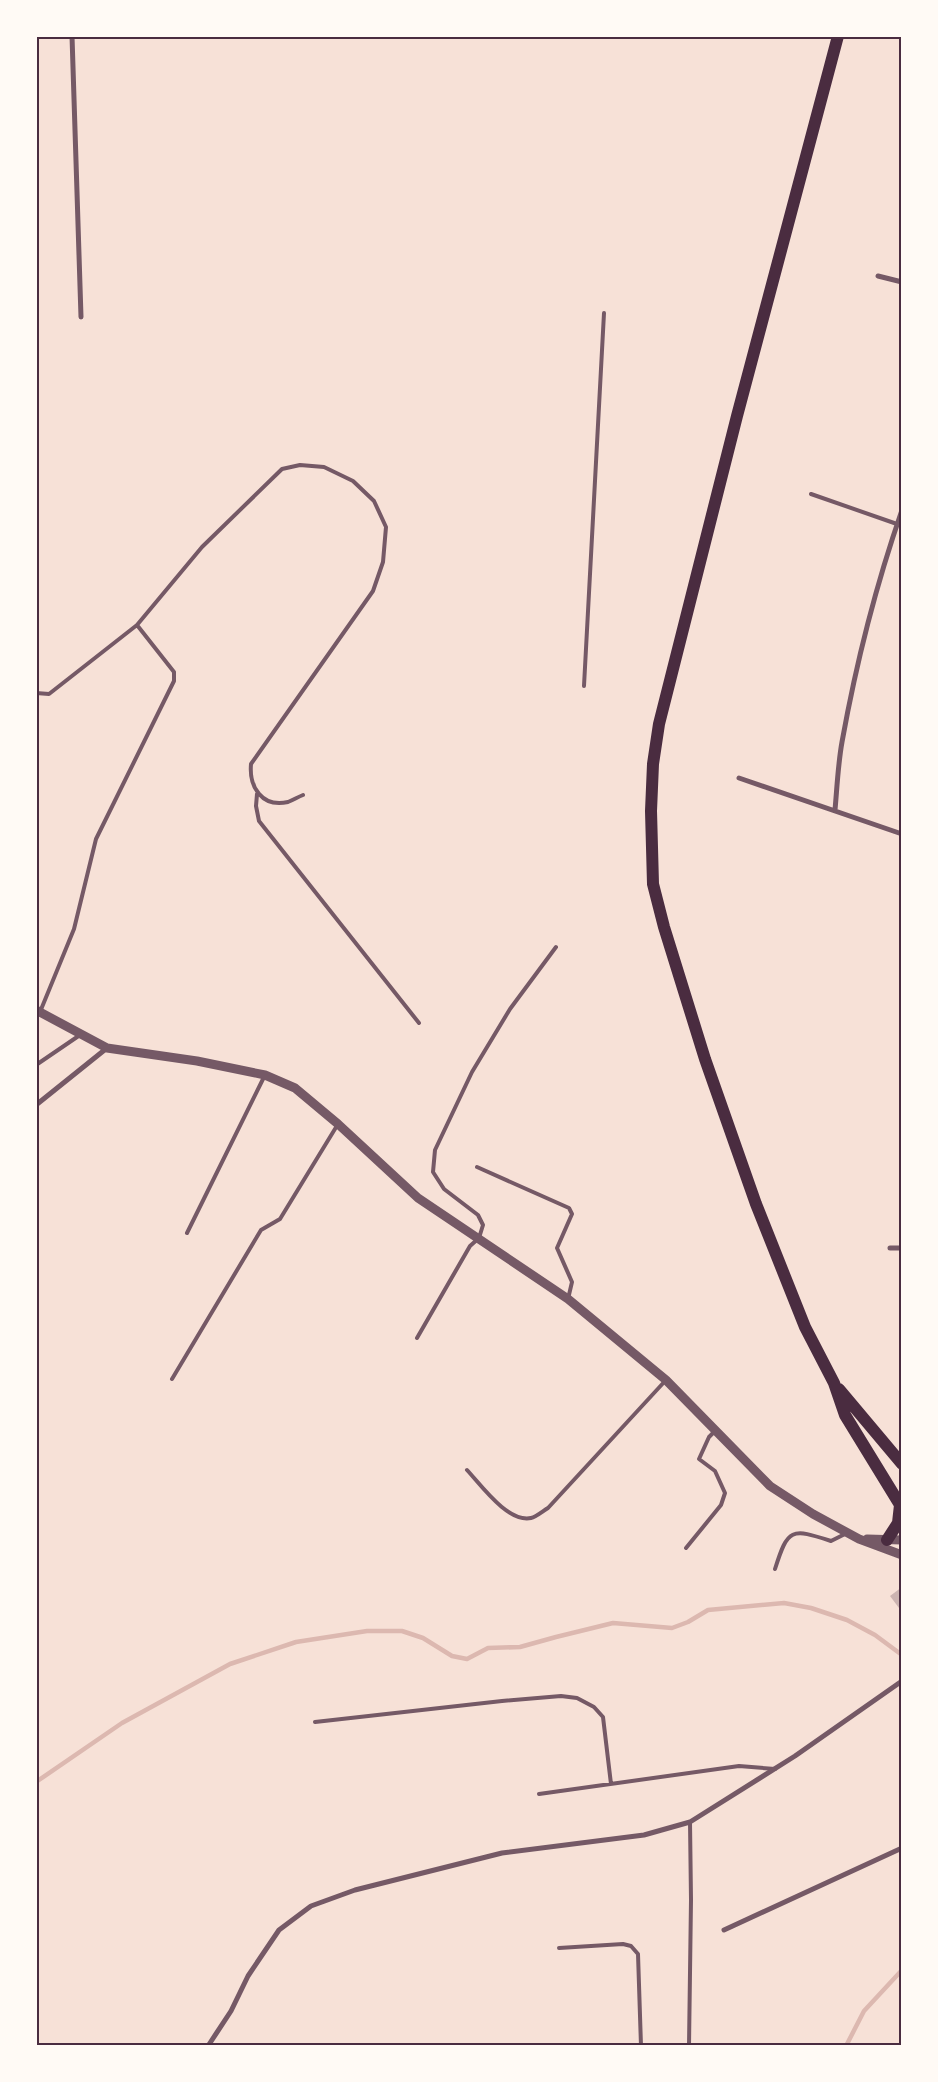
<svg xmlns="http://www.w3.org/2000/svg" width="938" height="2082" font-family="'Roboto Serif',serif">
<rect width="100%" height="100%" fill="#f7e1d7"/>
<g fill="none" stroke-linecap="round" stroke-linejoin="round">
<path stroke="#dcb8b0" stroke-width="4.5" d="M36 1782 122 1723 230 1664 296 1642 367 1631H402L423 1638 452 1656 467 1659 488 1648 520 1647 556 1637 613 1623 672 1628 688 1622 708 1610 784 1603 811 1608 847 1620 875 1635 902 1655
M846 2046 864 2011 902 1970"/>
</g>
<path fill="#ccb4b1" d="M902 1587V1612L890 1596Z"/>
<g fill="none" stroke-linecap="round" stroke-linejoin="round">
<path stroke="#755966" stroke-width="4" d="M811 494 897 524
M584 686 604 313
M36 693 49 694 137 625 202 547 282 469 300 465 324 467 353 481 374 501 386 527 383 562 373 591 251 764C249 787 262 808 288 802 293 800 298 797 303 795
M257 794 256 806 259 821 419 1023
M40 1012 74 929 96 839 174 681V672L137 625
M36 1065 80 1035
M477 1167 569 1208 572 1214 557 1248 572 1282 568 1299
M187 1233 265 1075
M417 1338 470 1246 479 1238 483 1225 478 1215 444 1189 433 1172 435 1150 472 1072 510 1009 556 947
M172 1379 261 1230 280 1219 338 1124
M467 1470C481 1485 508 1523 531 1518 536 1517 543 1511 548 1508L666 1380
M686 1548 721 1505 725 1493 715 1471 699 1459 709 1437 715 1431
M775 1569C788 1528 791 1528 831 1541L847 1533
M315 1722 502 1701 561 1696 577 1698 594 1707 603 1717 611 1784
M539 1794 739 1766 775 1769
M559 1948 623 1944 631 1946 638 1954 641 2046
M689 2046 691 1900 690 1822"/>
<path stroke="#755966" stroke-width="5" d="M72 36 81 317
M878 276 902 282
M739 778 902 834
M835 810C837 788 838 764 842 742 856 664 876 585 902 510
M36 1105 107 1048
M890 1248H902
M724 1930 902 1848
M208 2046 231 2011 248 1976 279 1930 311 1906 355 1890 502 1853 644 1835 690 1822 795 1756 902 1681"/>
<path stroke="#755966" stroke-width="9" d="M36 1010 107 1048 197 1061 265 1075 295 1088 338 1124 418 1198 568 1299 666 1380 770 1486 813 1514 859 1539 902 1555
M867 1539 902 1540"/>
<path stroke="#4a2c40" stroke-width="12" d="M838 36 737 416 659 724 653 764 651 811 653 884 664 927 705 1059 756 1204 805 1327 834 1383 845 1415 902 1508
M839 1389 902 1464
M887 1540 898 1523 900 1505"/>
</g>
<rect width="938" height="2082" fill="none" stroke="#fffaf5" stroke-width="75"/>
<rect x="38" y="38" width="862" height="2006" fill="none" stroke="#4a2c40" stroke-width="2"/>
</svg>
